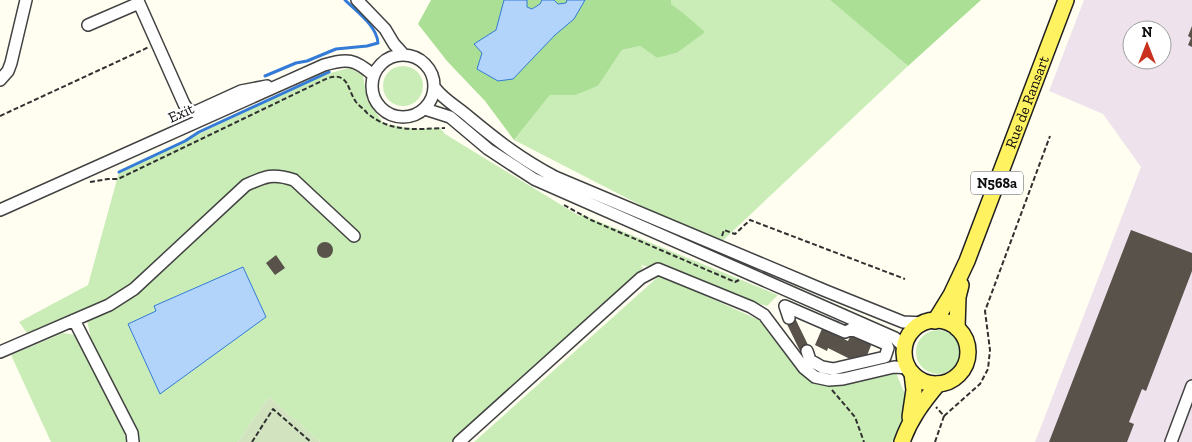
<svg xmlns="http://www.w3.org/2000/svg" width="1192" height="442" font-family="'Zilla Slab',serif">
<rect width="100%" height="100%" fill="#fffef1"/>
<path fill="#eee3ed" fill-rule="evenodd" d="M1084 0H1192V442H1035L1141 167 1103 114 1049 91ZM1132 30H1162V60H1132Z"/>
<path fill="#caedb7" d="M671 0H830L908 66 718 245 514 140 550 95H576L598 86 622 50 640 46 657 58 677 53 704 32 681 11 671 4Z
M383 86a20 20 0 1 1 40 0a20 20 0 1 1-40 0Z
M349 68 363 75 367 100 384 124 415 129 440 128 445 134 581 217 578 213 778 295 767 306 701 287 658 269 641 265 643 268 452 442H320L269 397 238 442H138L96 364 86 315 27 333 19 322 88 285 119 172 323 75Z
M660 275 761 321 799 371 827 378 867 379 896 373 910 406 892 442H474Z
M916 352a22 22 0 1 1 44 0a22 22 0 1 1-44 0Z
M63 333 75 335 125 434 126 442H51L11 355Z"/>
<path fill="#aadf95" d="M431 0H671V4L681 11 705 32 677 53 657 58 640 46 622 50 598 86 576 95H550L514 140 485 101 447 61 418 24Z
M830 0H981L908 66Z"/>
<path fill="#d2e3bf" d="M269 397 320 442H238Z"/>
<path fill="#b2d3fa" stroke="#337bd6" d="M504 0H527V7L532 9 540 4 542 0H554L558 4 566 3 567 0H585L574 19 555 35 513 79 498 81 477 69 482 53 474 44 496 30Z
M243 267 266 317 160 394 128 324 156 311 154 306Z"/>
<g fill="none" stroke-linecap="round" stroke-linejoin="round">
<path stroke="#337bd6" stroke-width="3" d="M265 76 296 63 307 61 336 49 367 46 378 43C377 26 357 12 345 0
M119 172 185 141 199 132 329 72"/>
</g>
<path fill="#58524a" d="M1192 26V47L1188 45 1191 38 1188 36Z
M1131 230 1192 253V271L1146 391 1142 389 1129 422 1134 424 1127 442H1049Z
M317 250a8 8 0 1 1 16 0a8 8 0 1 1-16 0Z
M276 255 285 268 275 275 266 263Z
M794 316 810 349 801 353 785 320Z
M827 317 840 322 834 334 848 341 851 334 872 343 866 358 854 361 828 348 827 351 815 345Z"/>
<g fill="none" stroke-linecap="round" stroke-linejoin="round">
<defs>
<path id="minor" d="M357 0 385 29 394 44 403 54
M88 25 139 3 184 104 188 110 195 112 241 91 267 86
M372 86a31 31 0 1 1 62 0a31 31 0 1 1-62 0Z
M0 80 8 71 11 63 26 0
M435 88C445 101 458 107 470 118 499 142 521 159 555 177L826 291 903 322 924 323
M425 109 450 117 488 149 534 179 895 338 905 348
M0 210 324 65C347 58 355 59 373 75
M789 318 785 306 845 332 857 327
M74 320 132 433 133 442
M807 351 810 360 822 367 833 369 885 357 888 348 886 344 851 329
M0 352 109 305 134 289 246 185C266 176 273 173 294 180L354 236
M459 442 641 278 658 269 751 307 764 315 804 368 815 377 829 380 843 379 894 367 909 368
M1171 442 1192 386"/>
<g id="major">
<circle cx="936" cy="352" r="32"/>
<path id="s1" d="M935 321 951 295 967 261 1066 0"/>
<path d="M957 328 958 297 961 285"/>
<path d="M910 417 914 390 912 373"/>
<path d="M902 442C910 419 923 402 938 384"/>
</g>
</defs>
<use href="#minor" stroke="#424242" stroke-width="14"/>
<use href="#major" stroke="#202020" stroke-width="18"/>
<path stroke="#313131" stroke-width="2" stroke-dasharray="5 2.5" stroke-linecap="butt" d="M0 116 149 47
M90 182 108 179H118L328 78C349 72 347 89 356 102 359 106 364 109 367 113 391 133 416 129 445 128
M564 205 591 220 735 282 739 280
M722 236 724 230 735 234 750 220 905 279
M832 390 855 417 864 442
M944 416 980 384 988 369 990 350 985 311 1050 136
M252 442 273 409 311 442
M935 442 944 416 936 407"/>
<use href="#minor" stroke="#fff" stroke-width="11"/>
<use href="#major" stroke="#fff261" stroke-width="15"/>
</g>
<g text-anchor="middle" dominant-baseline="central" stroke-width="5" stroke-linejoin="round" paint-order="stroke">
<rect fill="#fff" stroke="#575757" stroke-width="1" x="971" y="171.5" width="52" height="23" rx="4"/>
<g font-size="14" font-weight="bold" fill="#0f0f0f">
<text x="997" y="183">N568a</text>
</g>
<g font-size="15" fill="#0f0f0f" stroke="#fff">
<text stroke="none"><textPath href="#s1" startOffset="238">Rue de Ransart</textPath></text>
<text transform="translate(181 113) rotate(-24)">Exit</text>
</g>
</g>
<g transform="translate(1147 45)"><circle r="24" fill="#ffffff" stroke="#9f9f9f"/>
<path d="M0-4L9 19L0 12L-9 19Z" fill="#c9301d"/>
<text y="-8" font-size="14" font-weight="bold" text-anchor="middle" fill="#0f0f0f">N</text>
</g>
</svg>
